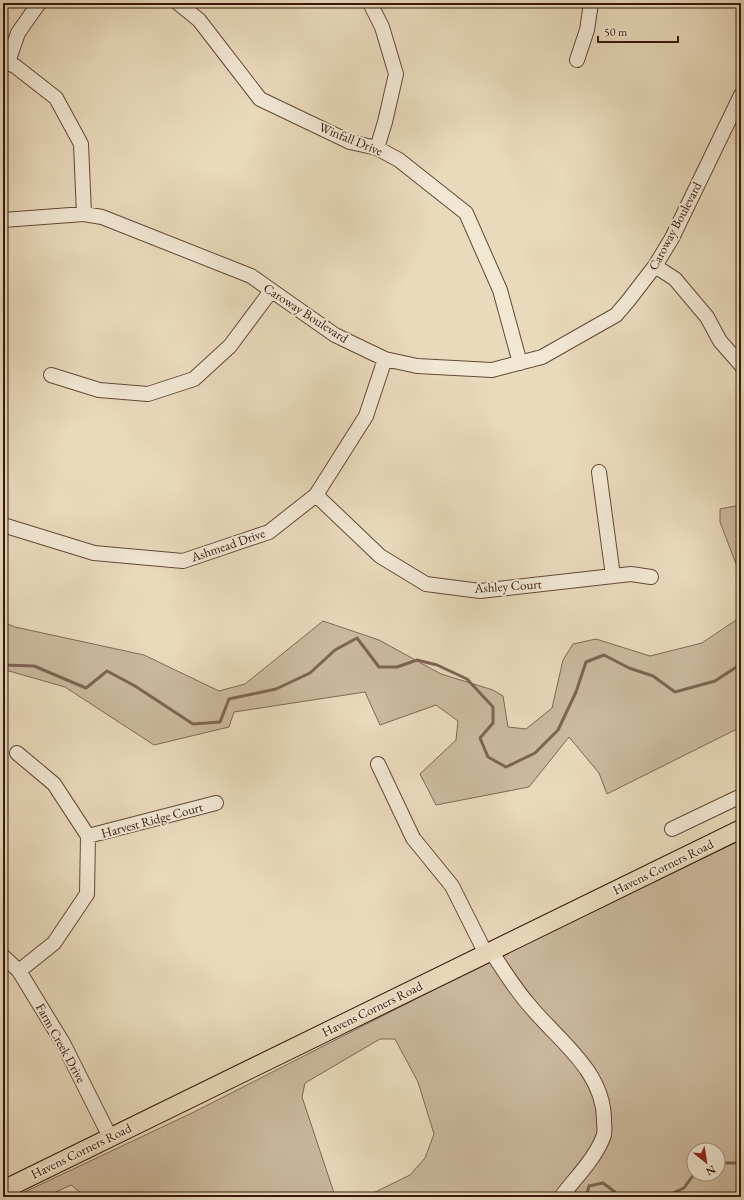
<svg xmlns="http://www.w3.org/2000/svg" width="744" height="1200" font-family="'EB Garamond',serif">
<rect width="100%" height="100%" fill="#e9dabc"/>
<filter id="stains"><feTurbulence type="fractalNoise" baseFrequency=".005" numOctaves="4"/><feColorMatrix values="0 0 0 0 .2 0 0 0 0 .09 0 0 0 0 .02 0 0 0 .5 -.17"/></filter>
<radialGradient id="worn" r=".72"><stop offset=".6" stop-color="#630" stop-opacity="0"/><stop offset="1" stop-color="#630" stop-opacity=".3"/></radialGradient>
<path fill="#cbb99e" stroke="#816854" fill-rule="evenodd" d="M741 505V577L720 522V509Z
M741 609V727L607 794 599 773 569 737 529 787 436 805 420 774 456 740 458 721 436 705 380 725 365 692 234 712 229 727 154 745 65 687 9 671 3 672V622L15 627 144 655 219 691 245 684 323 621 379 640 441 674 493 690 503 696 508 727 526 729 552 708 563 660 573 644 596 639 650 656 702 643 736 620Z
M741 840V1197H365L410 1175 425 1158 434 1134 418 1082 395 1039H380L305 1083 302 1097 335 1196 337 1197H83L81 1193 71 1185 45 1197H14L194 1112 504 954ZM694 1150H718V1174H694Z"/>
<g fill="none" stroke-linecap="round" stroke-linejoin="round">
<path stroke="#7d6451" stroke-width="3" d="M3 665 34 666 86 688 107 671 135 686 193 724 220 722 229 699 276 689 310 673 335 650 357 638 379 667H397L417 660 437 665 467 679 493 707V723L480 738 488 757 506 767 535 753 558 730 576 692 586 662 604 655 629 668 653 676 675 692 715 681 741 664
M718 1163H741
M586 1197 589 1186 603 1183 615 1192 617 1197
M670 1197 673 1193 684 1188 694 1174"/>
<defs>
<path id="minor" d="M178 3 199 20 260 99 350 142 377 148 399 160 466 213 500 290 520 363
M370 3 382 27 396 74 385 122 377 148
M577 60 587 30 591 3
M3 61 15 66 56 98 81 144 84 214
M8 62 18 33 39 3
M3 220 84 214 102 217 251 276 335 335 385 359 417 366 492 370 542 357 616 315 628 301 655 266 672 238 741 95
M655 266 675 279 707 317 720 341 741 365
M51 375 99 390 148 394 194 379 230 346 271 291
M599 472 613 576
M316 495 380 556 426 584 480 591 631 574 651 577
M3 525 94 553 183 561 269 532 316 495 366 416 385 359
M17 753 54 784 88 836 87 894 54 943 19 971
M378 764 413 838 452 886 486 954
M672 829 741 796
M88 836 216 803
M491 951C503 970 515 989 530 1006 558 1040 604 1071 604 1120 604 1124 605 1130 604 1135 596 1158 576 1177 561 1197
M3 956 19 971 63 1043 110 1137"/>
<path id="major" d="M3 1190 741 829"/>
</defs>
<use href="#minor" stroke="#644837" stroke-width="16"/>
<use href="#major" stroke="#37170b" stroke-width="20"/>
<use href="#minor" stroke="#f1e7d3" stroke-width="14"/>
<use href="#major" stroke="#e9dabc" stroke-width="18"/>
</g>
<g text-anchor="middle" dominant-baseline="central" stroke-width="4" stroke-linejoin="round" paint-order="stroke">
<g font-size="13" fill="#37170b" stroke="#f1e7d3">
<text transform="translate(351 139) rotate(22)">Winfall Drive</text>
<text transform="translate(675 226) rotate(-62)">Caroway Boulevard</text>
<text transform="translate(306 313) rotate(33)">Caroway Boulevard</text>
<text transform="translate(228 545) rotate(-19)">Ashmead Drive</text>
<text transform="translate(508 586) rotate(-4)">Ashley Court</text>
<text transform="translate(152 820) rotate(-15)">Harvest Ridge Court</text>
<text transform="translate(663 867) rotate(-26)">Havens Corners Road</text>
<text transform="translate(372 1009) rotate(-26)">Havens Corners Road</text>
<text transform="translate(61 1043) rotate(61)">Farm Creek Drive</text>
<text transform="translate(81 1151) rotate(-26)">Havens Corners Road</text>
</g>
</g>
<rect width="744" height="1200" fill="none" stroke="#e9dabc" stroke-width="16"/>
<rect x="4" y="4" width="736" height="1192" fill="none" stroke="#37170b" stroke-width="2"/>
<rect x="8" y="8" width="728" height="1184" fill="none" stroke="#37170b"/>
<g transform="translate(706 1162) rotate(150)"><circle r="19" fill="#f1e7d3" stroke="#a79483"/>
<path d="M0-3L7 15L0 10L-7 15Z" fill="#8f2418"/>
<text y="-6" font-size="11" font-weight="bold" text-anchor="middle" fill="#37170b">N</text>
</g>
<path d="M598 36v6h80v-6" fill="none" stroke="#37170b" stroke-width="2"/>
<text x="604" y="36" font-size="12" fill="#37170b" stroke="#f1e7d3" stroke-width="3" paint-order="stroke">50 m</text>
<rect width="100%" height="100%" filter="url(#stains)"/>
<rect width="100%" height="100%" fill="url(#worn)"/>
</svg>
